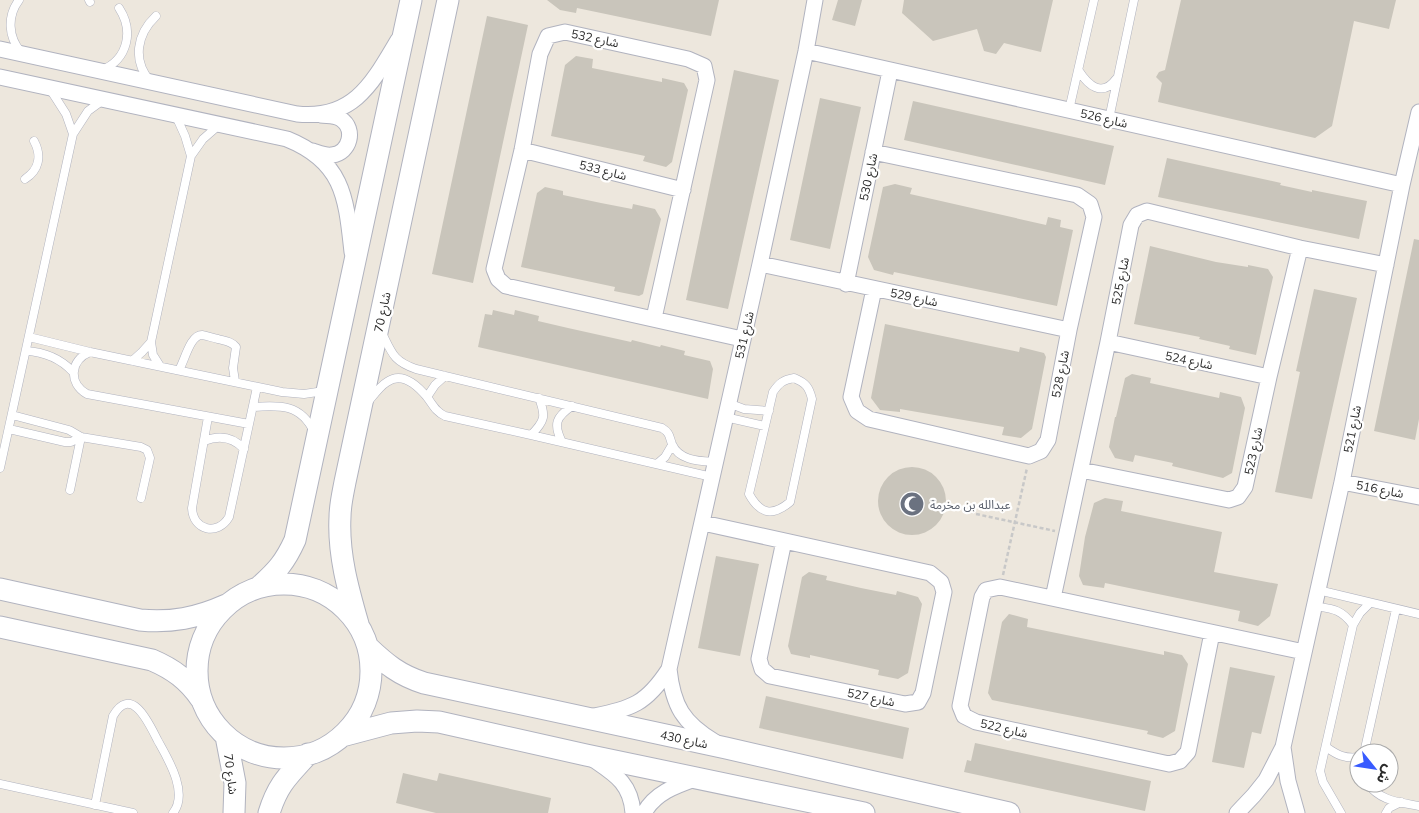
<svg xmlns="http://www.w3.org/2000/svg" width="1419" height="813" font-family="Mulish,'Noto Sans Arabic',sans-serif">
<rect width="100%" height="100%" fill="#ede7dd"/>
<path fill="#c9c5bb" d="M547 0H719L711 36 577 8 576 13 560 10Z
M838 0H862L855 26 832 20Z
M904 0H1053L1041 52 1004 43 996 54 984 51 977 29 933 41 902 13Z
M1181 0H1396L1389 29 1354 21 1332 126 1315 138 1158 102 1162 83 1156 77 1159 72 1165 70Z
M487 16 528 25 473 283 432 274Z
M576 56 593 59 592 68 662 82V78L684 83 688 90 672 162 666 167 643 161 645 156 551 136 565 65Z
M734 70 779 80 728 309 686 300Z
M820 98 861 107 830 249 790 240Z
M913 101 1114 146 1105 185 904 140Z
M1167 158 1281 183 1280 185 1312 192V190L1367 201 1359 239 1158 197Z
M895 184 912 188 910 194 1046 225 1048 217 1061 220 1060 227 1073 230 1057 306 894 272 893 275 874 270 868 257 883 187Z
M545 187 563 191V195L601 203 632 209 633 204 655 209 661 219 643 294 639 296 614 291 615 287 521 267 537 193Z
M1414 239 1419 240V419L1415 440 1374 431Z
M1150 246 1216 262 1248 267V265L1268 269 1273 277 1256 355 1229 349 1230 346 1199 339 1200 337 1134 324Z
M1314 289 1357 298 1312 499 1275 492 1300 372 1296 371Z
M493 310 514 315 515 310 539 316 538 321 568 328 631 342 632 340 660 347 661 345 685 351 684 355 710 361 713 369 708 399 478 347 485 314 492 315Z
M885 324 1019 352 1020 347 1044 353 1046 357 1032 429 1021 438 1002 435 1004 427 900 409V412L880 410 871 398Z
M1132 374 1151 378 1150 383 1219 398 1220 392 1241 397 1245 408 1232 473 1223 478 1172 466 1173 463 1135 455 1133 462 1115 458 1109 447 1115 417H1116L1125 378Z
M878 501a34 34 0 1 1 68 0a34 34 0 1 1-68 0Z
M1105 498 1123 501 1121 511 1222 532 1214 572 1278 584 1270 616 1258 626 1238 621 1240 611 1105 583 1104 588 1083 585 1079 576 1085 537 1094 503Z
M716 556 759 564 740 656 698 648Z
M809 572 827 576 826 580 861 588 896 595 897 591 918 597 922 604 908 673 898 679 878 675 879 670 810 655V658L791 654 788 646 802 577Z
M1009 614 1028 619 1027 627 1164 655V651L1182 655 1188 664 1175 731 1163 738 1147 734 1148 731 992 700 988 693 995 657 1002 622Z
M1230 667 1275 676 1261 734 1252 732 1244 768 1212 762Z
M766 696 909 728 903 759 759 728Z
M975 743 1151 781 1145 811 964 772 967 760 971 761Z
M403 773 437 781 439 773 551 798 548 813H436L396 803Z"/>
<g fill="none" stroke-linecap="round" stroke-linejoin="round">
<defs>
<path id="lane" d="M19 0C7 16 8 37 21 52
M89 0 90 2
M102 70C128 59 134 31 119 8
M1079 71C1088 85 1102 98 1116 79
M150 81C132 60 137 34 156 16
M50 89 66 114 73 134
M1069 110 1094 0
M176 116 185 136 191 156
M1109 119 1134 0
M25 179C39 170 42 156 34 141
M382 333C392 353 393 361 416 369L662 428C670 433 669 436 672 444 679 461 700 461 715 462
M29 337 90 352 282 392 304 394 324 391
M26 351C45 352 60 358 73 372
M90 352C70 360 68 383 87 394L249 424
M132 361 142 352 151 342
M160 366 153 355 151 342 191 156 203 139 219 125
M179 370C185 360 190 335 202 335 208 336 213 338 218 339 225 341 231 341 236 347L233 368 235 381
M794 378C806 383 809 387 812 399L790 502C772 517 760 514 749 494L773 392C779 383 783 380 794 378Z
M427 397 435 385 445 376
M368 402C373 396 380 386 387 382 402 371 417 385 427 397 433 405 436 412 445 416L531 435 712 477
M728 403 744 409 769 411
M253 407C280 405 301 404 314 432
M12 415 69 430 81 437 141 447 147 450 150 458 141 498
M208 417 192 508C193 531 218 536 229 517L257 387
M725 417 765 426
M9 429 65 442H71L81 437
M531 435C545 421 546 416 539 398
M204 441C219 435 233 437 244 449
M562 442C553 424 556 417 572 406
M657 464 665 457 672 445
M0 468 73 134 88 111 103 100
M70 490 81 437
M1318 590 1419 614
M1314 606C1333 609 1341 609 1353 625
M1326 747C1337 755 1345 759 1359 757
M1364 753 1396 609
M1367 783C1380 801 1398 802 1419 806
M0 784 133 813
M95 805 113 716C132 683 150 726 158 741 168 759 189 793 173 813
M1341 813 1323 782 1320 771 1353 625 1360 613 1370 603
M1386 813 1389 808 1401 802"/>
<path id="street" d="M0 49 297 114C354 120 373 82 398 40
M806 51 1402 185
M0 77 287 139C344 162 346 198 352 252
M522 150 683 190
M313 151C319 153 326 156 332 155 350 153 356 129 341 119 335 115 328 116 321 115
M873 152 1077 195 1090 204 1094 217 1069 330 1048 440 1041 451 1029 456 869 419 857 411 851 397 874 289
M760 264 1069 330
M846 284 890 71
M654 318 707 80 704 66 688 59 565 32 548 36 540 54 522 150 494 269 498 279 506 286 742 339
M1108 342 1269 377
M1081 470 1229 500 1238 497 1245 487 1269 377 1300 248
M1342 482 1419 497
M703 523 930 573 941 582 944 592 923 693 918 702 905 704 770 676 762 669 759 659 784 541
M1053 598 1108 342 1131 225 1137 215 1147 211 1300 248 1386 265
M1212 633 1188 752 1180 761 1169 764 976 722 964 716 960 706 982 597 986 590 1000 587 1304 652
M590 717C631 708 645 706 669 669
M715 742C683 723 673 706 669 669L760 264 806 51 815 0
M1283 747 1288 781 1297 813
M594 760C616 775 631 784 633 813
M644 813C655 793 675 786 695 779
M1237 813 1254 795 1266 780 1283 747 1342 482 1402 185 1419 112"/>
<path id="secondary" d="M197 671a87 87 0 1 1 174 0a87 87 0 1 1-174 0Z
M259 587C277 571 285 562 295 540L411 0
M0 589 140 620C171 623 197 618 226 605
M358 624C348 589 338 554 340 517 340 505 343 493 345 482L448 0
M0 627 152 660C173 669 188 680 201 699
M368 647C386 664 399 675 424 683L726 748 1009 813
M226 736 235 783 234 813
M342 736 391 723 417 721 439 722 586 755 864 813
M269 813C278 784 288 776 308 754"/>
</defs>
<use href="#lane" stroke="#b1b3bf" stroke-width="9"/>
<use href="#street" stroke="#b1b3bf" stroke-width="17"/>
<use href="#secondary" stroke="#b1b3bf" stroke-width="23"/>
<path stroke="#c8c8c8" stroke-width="2.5" stroke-dasharray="4 2.5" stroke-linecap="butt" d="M976 514 1055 531
M1003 575 1027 468"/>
<use href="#lane" stroke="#fff" stroke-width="8"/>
<use href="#street" stroke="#fff" stroke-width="15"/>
<use href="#secondary" stroke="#fff" stroke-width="21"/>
</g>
<defs>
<symbol id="mosque-disc" viewBox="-11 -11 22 22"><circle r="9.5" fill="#6b7280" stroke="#fff"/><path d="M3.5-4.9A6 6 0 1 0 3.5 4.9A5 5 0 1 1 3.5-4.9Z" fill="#fff"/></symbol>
</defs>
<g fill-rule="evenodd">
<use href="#mosque-disc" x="898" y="490" width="28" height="28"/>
</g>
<g text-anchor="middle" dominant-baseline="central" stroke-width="4.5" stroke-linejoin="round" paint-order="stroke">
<g font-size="12" fill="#2b2b2b" stroke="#fff">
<text transform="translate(595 38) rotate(12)">شارع 532</text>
<text transform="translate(1104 118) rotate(13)">شارع 526</text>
<text transform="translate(603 170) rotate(14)">شارع 533</text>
<text transform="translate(868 177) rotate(-78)">شارع 530</text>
<text transform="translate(1120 281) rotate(-79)">شارع 525</text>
<text transform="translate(914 297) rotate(12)">شارع 529</text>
<text transform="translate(382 312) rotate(-78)">شارع 70</text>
<text transform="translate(744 335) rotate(-77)">شارع 531</text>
<text transform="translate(1189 360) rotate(12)">شارع 524</text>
<text transform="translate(1060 374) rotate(-79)">شارع 528</text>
<text transform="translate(1352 429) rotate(-79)">شارع 521</text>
<text transform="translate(1253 451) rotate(-78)">شارع 523</text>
<text transform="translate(1380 489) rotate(11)">شارع 516</text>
<text transform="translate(871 697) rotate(12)">شارع 527</text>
<text transform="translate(1004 728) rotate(13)">شارع 522</text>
<text transform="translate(684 739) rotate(12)">شارع 430</text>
<text transform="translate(231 774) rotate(83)">شارع 70</text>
</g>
<g font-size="12" fill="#5b616d" stroke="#fff" text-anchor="start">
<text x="930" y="504">عبدالله بن مخرمة</text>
</g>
</g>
<g transform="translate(1374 768) rotate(120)"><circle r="24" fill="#ffffff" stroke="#aaaaaa"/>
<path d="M0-4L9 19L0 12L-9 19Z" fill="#385bff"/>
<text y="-8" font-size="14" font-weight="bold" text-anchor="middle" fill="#2b2b2b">ش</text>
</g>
</svg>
